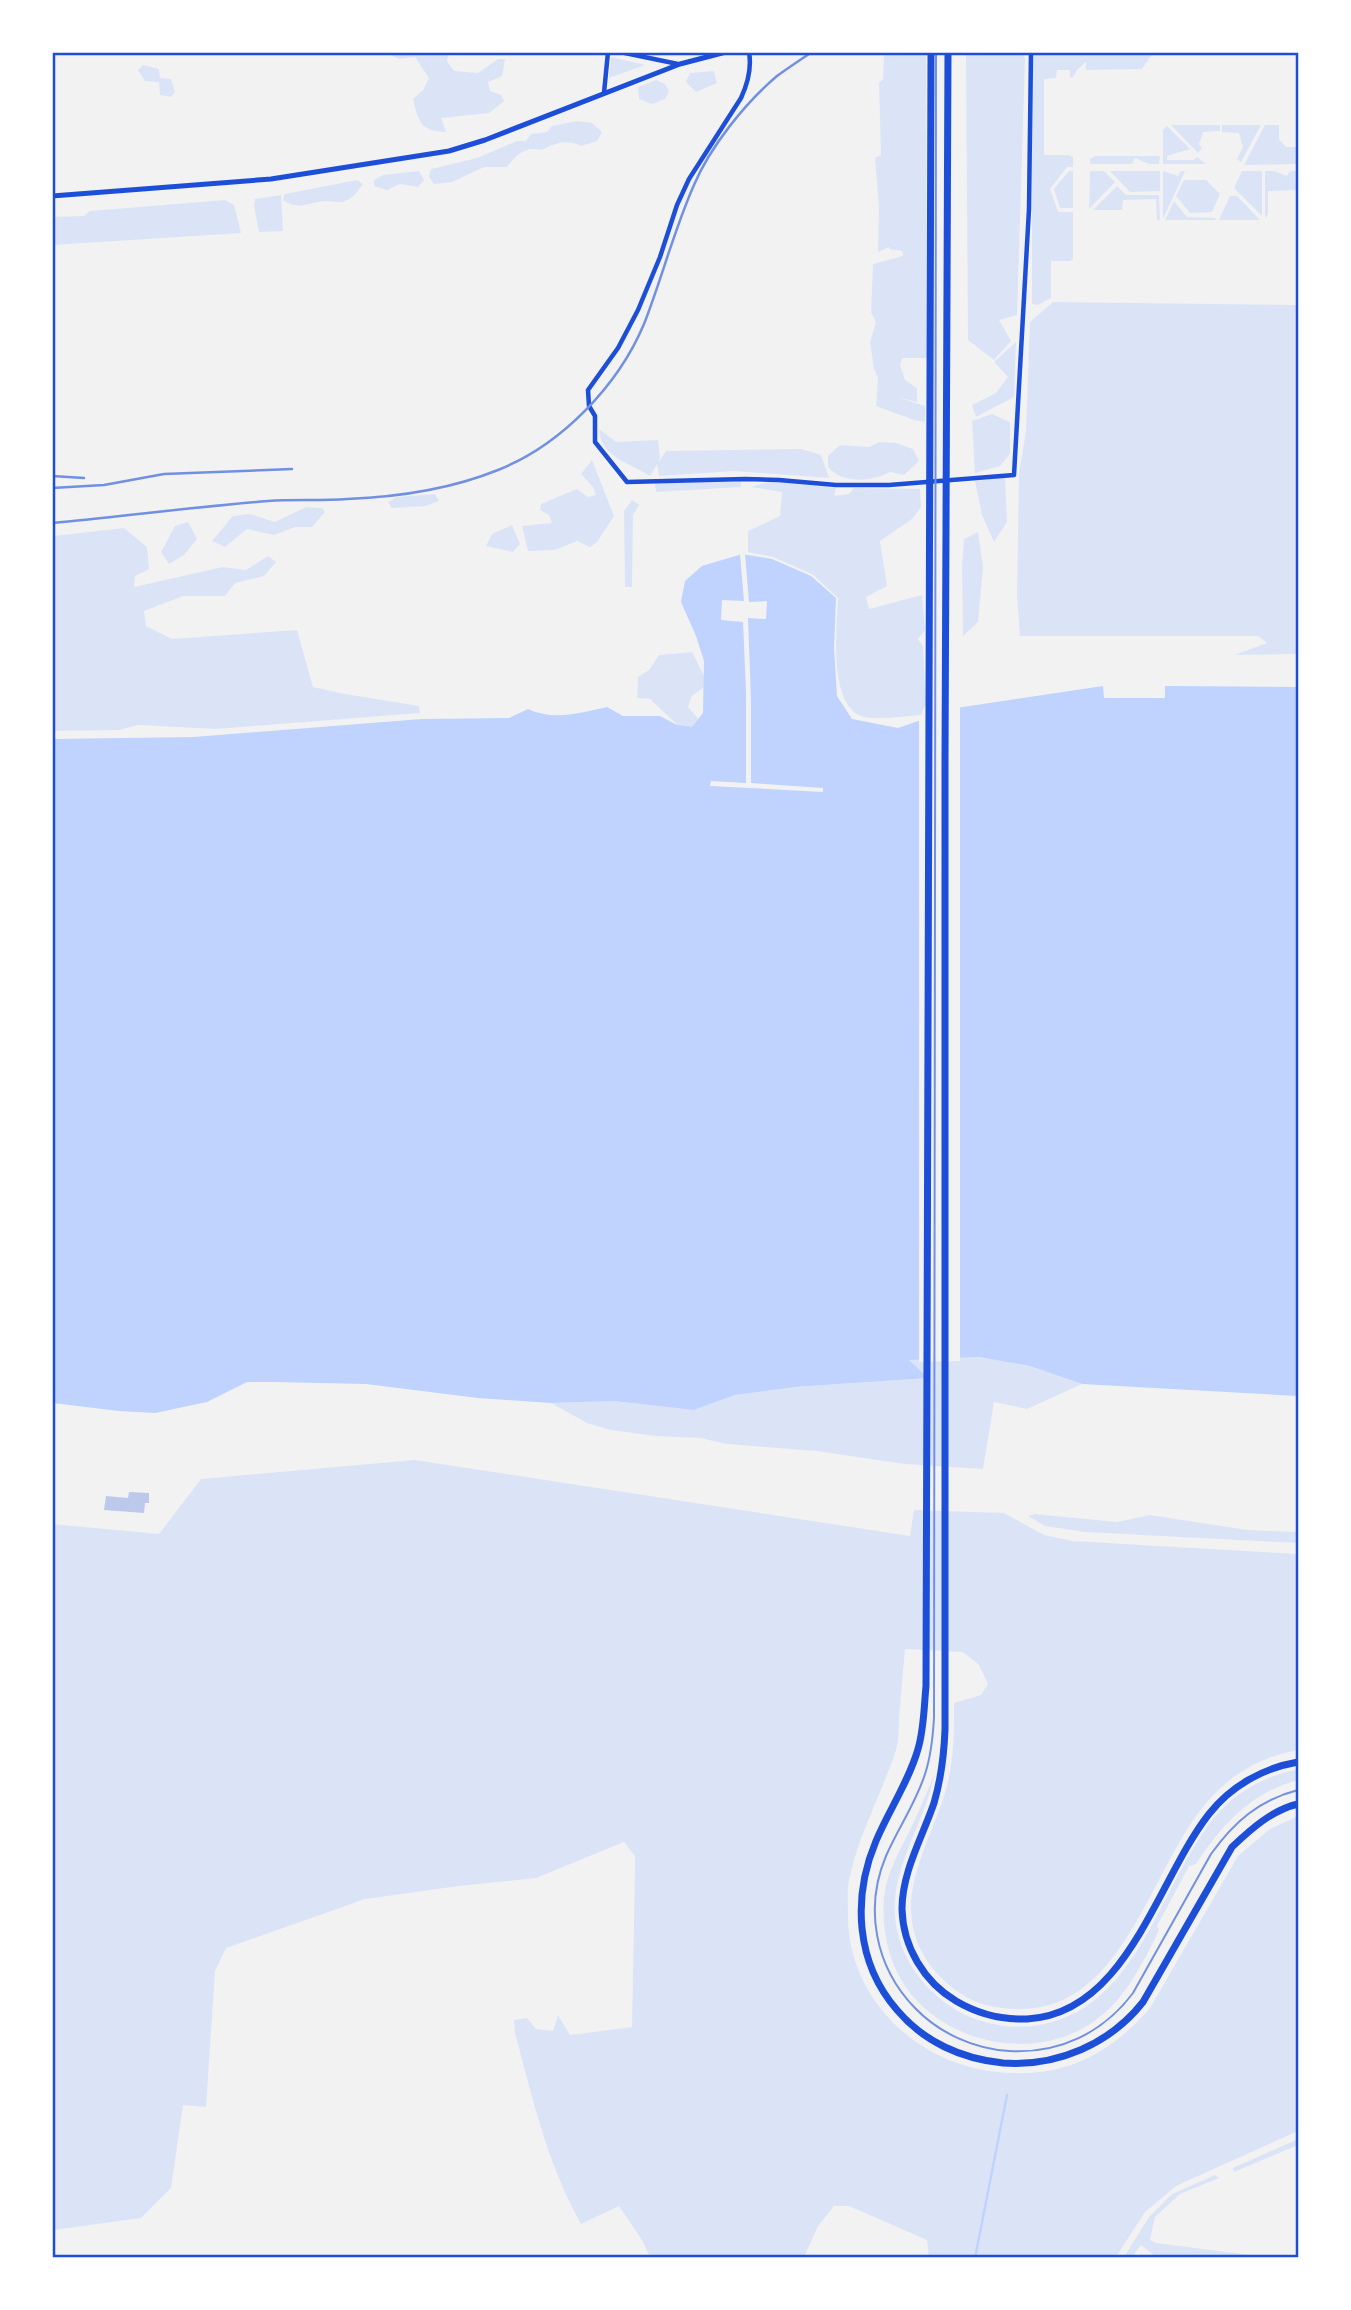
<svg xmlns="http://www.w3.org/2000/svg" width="1351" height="2310" font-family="'PT Sans',sans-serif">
<rect width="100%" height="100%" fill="#f2f2f2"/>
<path fill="#dbe4f7" d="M393 53H449L447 61 454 71 478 73 498 59H505L502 76 488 82 490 91 501 95 504 101 489 113 441 118 446 132C421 132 418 121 413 99L423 90 429 78 415 57 400 59 392 56Z
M884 53H926L927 358H902L900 365 905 380 917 388V402L897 397 925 406V422L914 420 876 406 878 378 874 369 870 342 876 322 871 312 873 264 903 256 902 251 889 249V247L878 252 879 207 875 158 881 155 879 83 883 79Z
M966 53H1023L1025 59 1017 315 999 320 1011 341 994 360 968 340Z
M1032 53H1153L1142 69 1086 70V62L1077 70 1073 77 1070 78V70H1057L1056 78 1044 79V155H1069L1073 157V167H1067L1050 189 1058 212H1073V259L1070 261H1051V298L1038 305 1032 304Z
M611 57 645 65 609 78Z
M143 65 159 69 160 78 171 79 175 92 171 97 160 95 159 82 145 81 138 70Z
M714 71 717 83 696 92 686 82 690 73Z
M656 80 665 84 669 91 665 99 652 104 639 99 638 87Z
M577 121 592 123 602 132 597 141 581 146C566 139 556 143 542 150 525 146 517 154 507 167H484L452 182 434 184 429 177 431 169 477 158 517 141H526L531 134 547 132 552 126Z
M1171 125H1220V131L1203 132 1199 144 1202 148 1198 153Z
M1222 125H1261L1241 162 1237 159 1243 147 1239 133 1222 132Z
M1265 125H1279V139L1286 147H1298L1297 164 1244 165Z
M1167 126 1190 149 1167 156V160H1194L1197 157 1206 164H1163V130Z
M1095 156H1160L1159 164H1149L1135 158 1132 164H1090V159Z
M419 171 424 180 418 187 400 184 387 190 374 186V180L383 175Z
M1069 171H1073V208H1060L1054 189Z
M1090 171H1104L1115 182 1089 209Z
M1110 171H1160V191L1130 192Z
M1163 171 1178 176 1181 171H1185L1163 219Z
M1242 171H1262V216L1234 188Z
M1265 171H1274L1287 176 1290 171H1298V190L1268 191V214L1265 219Z
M357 180 363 184C360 188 356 194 352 197 342 205 337 201 326 201 309 202 298 211 283 200L285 194Z
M1184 180H1206L1220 194 1212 212 1190 213 1176 196Z
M1117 186 1126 195H1159L1160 220H1157L1156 199 1123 200 1122 210H1093Z
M281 195 283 231 259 232 254 206 255 199Z
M1230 196H1237L1260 220H1219Z
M225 200 234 205 241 233 53 245V217L84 216 90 211Z
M1174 201 1187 217 1216 218 1215 220H1165Z
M1053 302 1298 305V654L1234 655 1267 643 1258 636H1020L1017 596 1019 473 1026 431 1030 322Z
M1016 342 1014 397 976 417 972 405 996 393 1008 377 994 362Z
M992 414 1010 422V454L1000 466 975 473 972 421Z
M599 429 616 442 658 440 660 457 658 463 666 451 802 449 821 455 829 478 734 471 659 476 657 464 650 476C630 463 600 457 599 429Z
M879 442 896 443 913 449 919 461 904 475 890 472C872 482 842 484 828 467V456L840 445 869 447Z
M592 460 614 516 597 542 590 547 577 541 555 550 528 551 522 526 552 523 549 515 540 510 541 504 577 489 588 497 596 495 593 487 581 474Z
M1005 477 1007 522 994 542 982 515 975 481Z
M741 481V487L656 492 655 483Z
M771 481 836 488 834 496 849 494 854 488 920 489 921 507 912 519 880 541 887 586 866 597 869 609 922 595 925 630 918 639 923 646 926 703 921 715C907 716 874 721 861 716 828 703 837 627 838 598L812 574 773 557 748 552V531L780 516 782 492 751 487Z
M435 494 439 501 426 506 392 508 388 502 397 497Z
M632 500 639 505 633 515 632 587H625L624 511Z
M306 507 322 508 325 512 312 527H295L274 535 247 529 225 547 212 541 233 516 250 514 275 522Z
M188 522 197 539 184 555 169 564 161 552 175 526Z
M512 525 520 544 513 552 486 546 492 534Z
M124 528 147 547 149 569 135 576 134 587 223 567 246 570 268 556 276 562 264 576 235 583 225 596H183L144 611 146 626 172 639 297 630 313 687 345 694 419 706 420 713 216 729 138 725 119 730 53 731V536Z
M978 532 983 567 978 622 963 636 962 567 964 539Z
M692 652 708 684 692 696 688 707 703 724 687 734 650 699 637 698 638 677 649 670 659 655Z
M979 1357 1030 1366 1082 1384 1027 1409 994 1402 983 1469 905 1464 816 1451 727 1444 700 1438 655 1436 611 1430 587 1423 551 1403 614 1401 694 1410 735 1395 795 1387 927 1378 908 1359Z
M415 1460 910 1536 914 1510 1004 1513 1044 1535 1072 1541 1298 1554V1750C1263 1756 1231 1774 1208 1801 1151 1865 1125 2009 1021 2009 1000 2009 978 2006 960 1993 931 1973 912 1946 911 1910 910 1872 934 1829 945 1793 954 1764 954 1734 954 1703L981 1695 988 1684 979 1665 963 1652 905 1649C903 1672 901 1695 899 1718 899 1728 899 1740 896 1750 893 1762 887 1773 883 1785 870 1816 856 1847 849 1880 847 1890 848 1901 848 1912 846 1993 911 2060 990 2071 1056 2081 1107 2058 1150 2008L1238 1856 1270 1829 1298 1816V2131L1176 2186 1145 2212 1116 2257H929L927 2240 849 2206H834L818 2226 804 2257H650L642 2240 619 2206 581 2224C547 2163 533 2100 515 2033L514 2020 527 2018 536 2029 553 2031 558 2015 570 2035 632 2027 635 1868V1856L624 1842 536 1878 459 1886 365 1899 226 1948 215 1971 206 2107 183 2105 171 2188 141 2218 53 2230 52 1524 159 1534 201 1479Z
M1035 1514 1117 1522 1150 1515 1248 1530 1298 1532V1543L1085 1532 1045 1526 1028 1516Z
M1298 1769V1780C1252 1792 1221 1825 1196 1864L1189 1866 1157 1926 1159 1930C1141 1967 1123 2004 1087 2026 1025 2064 931 2039 898 1974 886 1951 882 1923 884 1897 887 1871 900 1851 911 1828 919 1810 927 1793 934 1775 927 1812 907 1843 898 1880 885 1933 911 1982 956 2010 978 2023 1007 2029 1033 2026 1137 2013 1157 1890 1213 1819 1235 1792 1265 1776 1298 1769Z
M1298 2139V2145L1234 2172 1233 2168Z
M1215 2175 1219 2178 1180 2194 1155 2217 1150 2240 1156 2243 1265 2257 1209 2258 1189 2255 1156 2257 1141 2245 1132 2257H1124L1149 2217 1172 2194Z"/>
<path fill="#bfd3fe" d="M742 554 772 559 811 576 836 598 834 648 837 696 852 719 898 728 956 708 1103 686 1104 698H1165V686L1298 687V1396L1082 1384 1030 1366 979 1357 909 1360 928 1378 795 1387 735 1395 694 1410 614 1401 551 1403 478 1398 366 1384 273 1382H247L207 1402 155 1413 119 1411 53 1403V739L194 737 422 719 509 718 528 709C554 721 580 713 607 707L623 716H660L677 725 692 727 703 713 704 661 696 636 681 602 685 581 702 566Z"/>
<path fill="#f2f2f2" d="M740 554H745L749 602 767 601 766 619 748 618 751 700V783L823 788V792L710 786 711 781 746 783V692L743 622 721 620 722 600 744 601Z
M960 703V1361L919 1362V717Z"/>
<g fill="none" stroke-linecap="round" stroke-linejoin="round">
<path stroke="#bfd3fe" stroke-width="2.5" d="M975 2258 1007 2095"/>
</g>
<path fill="#bdc9ec" d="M129 1492 149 1493V1503H145L144 1513 104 1510 106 1496 128 1498Z"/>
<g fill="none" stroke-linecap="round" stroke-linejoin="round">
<path stroke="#1d4ed8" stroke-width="4.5" d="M620 52 678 64
M749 52C752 69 748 83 741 98L689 179 677 205 660 257 638 310 618 348 588 390 589 406 595 416V442L627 482 745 479 779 480 836 485H889L1014 475 1029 209 1031 52
M604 93 608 52"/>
<path stroke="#1d4ed8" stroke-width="5" d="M52 196 271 179 449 151 485 140 680 64 726 52"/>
<path stroke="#1d4ed8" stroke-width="7" d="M931 52 926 1686C924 1707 924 1729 918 1749 909 1781 889 1810 876 1841 852 1898 856 1963 897 2010 924 2042 962 2059 1003 2063 1057 2067 1110 2044 1143 2002L1232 1847C1251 1829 1272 1810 1298 1804
M948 52 945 761V1730C944 1755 941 1779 934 1803 922 1838 902 1872 902 1909 903 1947 924 1982 956 2001 978 2014 1001 2020 1027 2019 1127 2014 1157 1880 1209 1814 1231 1786 1263 1768 1298 1762"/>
<path stroke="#7290e2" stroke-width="2" d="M936 52 934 1717C933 1736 931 1756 925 1774 916 1803 898 1828 886 1856 864 1908 875 1967 915 2008 939 2033 974 2049 1009 2051 1059 2054 1103 2033 1133 1993L1211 1854C1234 1822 1259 1800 1298 1790"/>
<path stroke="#7290e2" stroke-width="2.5" d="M52 476 84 478
M52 488 104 485 164 474 292 469
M52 523C124 516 196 507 268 501 294 499 321 501 347 499 397 497 451 489 498 470 561 445 618 386 644 324 662 278 674 230 694 185 710 147 745 103 777 76 788 68 800 60 812 52"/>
</g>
<rect width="1351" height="2310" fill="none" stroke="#ffffff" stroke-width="108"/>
<rect x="54" y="54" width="1243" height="2202" fill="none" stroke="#1d4ed8" stroke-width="2.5"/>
</svg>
